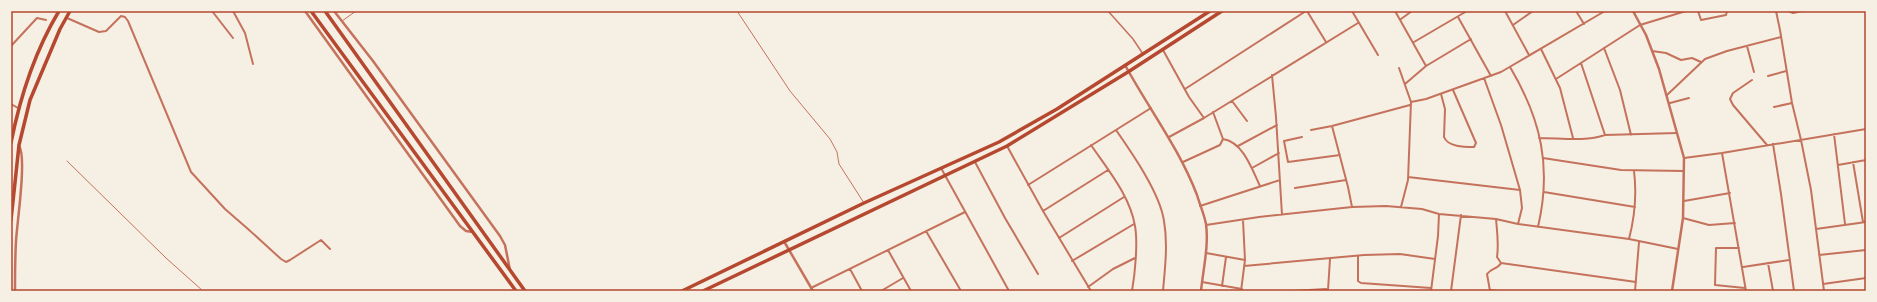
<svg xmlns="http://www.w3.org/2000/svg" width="1877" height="302" font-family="Commissioner,sans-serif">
<rect width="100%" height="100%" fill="#f6efe4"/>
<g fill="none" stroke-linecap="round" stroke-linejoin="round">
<path stroke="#c5725c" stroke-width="1" d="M737 11 790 91 830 139 837 152 839 164 864 203
M342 21 356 11
M67 161 166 258 203 291"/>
<path stroke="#c5725c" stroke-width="1.5" d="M1108 11 1133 39 1143 54"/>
<path stroke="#c5725c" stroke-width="2" d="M212 11 233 38
M233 11 245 33 253 64
M1307 11 1326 42
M1352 11 1378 55
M1395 11 1426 66
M1505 11 1529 55
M1576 11 1584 24
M1698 11 1701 20 1726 15 1727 11
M1776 11 1780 30 1792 103 1801 140 1811 190 1824 291
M1788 11 1793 13 1802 11
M1458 17 1491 76
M67 18 99 32 106 31 121 16 125 17 128 21 191 172 225 209 248 229 281 259 286 262 290 260 321 240 330 249
M1401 19 1412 11
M1513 25 1533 11
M1414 42 1467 11
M11 46 37 18 46 20
M1747 46 1754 72
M1604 48 1620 90 1631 135
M1541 49 1560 88 1573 138
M1163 50 1189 97 1204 118
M1652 51 1666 53 1681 60 1692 58 1701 62
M1581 63 1605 135 1677 133
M1510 67C1541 119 1552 167 1538 227
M1399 68 1411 102 1408 180 1401 207
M1272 75 1276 117 1282 215
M1768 76 1786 71
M1484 78 1501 125 1520 190 1522 208 1518 224
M1556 79 1640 25 1686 11
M1752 80 1733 93 1730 99 1733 105 1767 145
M1405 84 1426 66 1471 39
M1185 89 1306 11
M1441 94 1445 109 1444 137C1448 147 1464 147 1474 147L1476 143 1453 90
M1667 95 1705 59 1727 51 1781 37
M1232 101 1247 121
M1411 102 1426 99 1501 72 1605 11
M1670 103 1689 98
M11 104 18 108
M1774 107 1792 103
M1332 126 1348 187 1352 207
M1116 130C1132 153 1160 193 1164 221 1168 244 1165 268 1163 291
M1311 130 1332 126 1410 105
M1834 134 1845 224
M1169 137 1204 118 1358 23
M1302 137 1284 141 1288 162 1340 155
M1539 138C1561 138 1585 142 1605 135
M1223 139C1243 142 1252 169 1260 186
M1773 144 1781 194 1794 291
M1091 145C1108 170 1130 196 1135 226 1138 243 1135 274 1132 291
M1007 146 1043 211 1091 291
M1238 146 1277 125
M1722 153 1746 291
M1543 158 1621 170 1684 171
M1684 158 1722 153 1866 129
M975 162 1005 218 1038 274
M1183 162 1220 145 1223 139 1213 112
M1853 162 1863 222
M1838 165 1866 160
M941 168 1009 291
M1252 168 1279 153
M1408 177 1520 190
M1028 185 1151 108
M1295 188 1346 180
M1544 192 1635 207
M1684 201 1730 193
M1200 206 1280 180
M1043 211 1108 170
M1683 218 1709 225 1735 223
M1206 225 1259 217 1352 207 1386 206 1422 209 1439 214 1496 219 1518 224 1629 239 1678 249
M1816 229 1866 222
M926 231 961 291
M1059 238 1124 197
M1629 239C1635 216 1637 195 1634 171
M1739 248H1716L1715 285 1745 288
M888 250 911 291
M1206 253 1245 260
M1819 255 1866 250
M1358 256V281L1361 283 1431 288
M1072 261 1134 224
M1501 263 1636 282
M1768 263 1773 291
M1244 266 1364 255 1400 254 1435 259
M1743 267 1789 260
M850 269 862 291
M1202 282 1242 289
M1823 284 1866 278
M1222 286 1226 257
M1088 287 1113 269 1135 258
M811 288 965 212
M1328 290 1330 259
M1490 290 1499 291
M881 291 903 278
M1241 291 1245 260 1243 220
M1292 291 1326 289 1328 291
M1431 291 1438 236 1439 214
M1451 291 1461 215
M1490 291 1487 274C1491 268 1498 269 1501 263L1497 257C1499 244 1497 231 1496 219
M1635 291 1639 242"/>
<path stroke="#c5725c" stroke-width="2.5" d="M305 11 460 226 466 231 473 232
M334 11 373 61 500 236 505 245 510 270
M1633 11 1646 35 1659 69 1684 158 1683 218 1672 291
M1125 65C1149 109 1179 148 1197 195 1200 205 1204 214 1206 224 1209 246 1203 270 1201 291
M785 243 813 291
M15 291C15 274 15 258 16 241 17 223 27 157 19 146"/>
<path stroke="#b5482f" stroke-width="3.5" d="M311 11 516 291
M325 11 525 291
M11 143C20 97 35 51 59 11
M11 220 19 145 30 100 60 29 70 11
M682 291 864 203 999 142 1057 109 1210 11
M703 291 1007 146 1128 72 1222 11"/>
</g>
<rect width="1877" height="302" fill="none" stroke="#f6efe4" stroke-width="24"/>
<rect x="12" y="12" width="1853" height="278" fill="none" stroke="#b5482f" stroke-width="1.5"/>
</svg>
